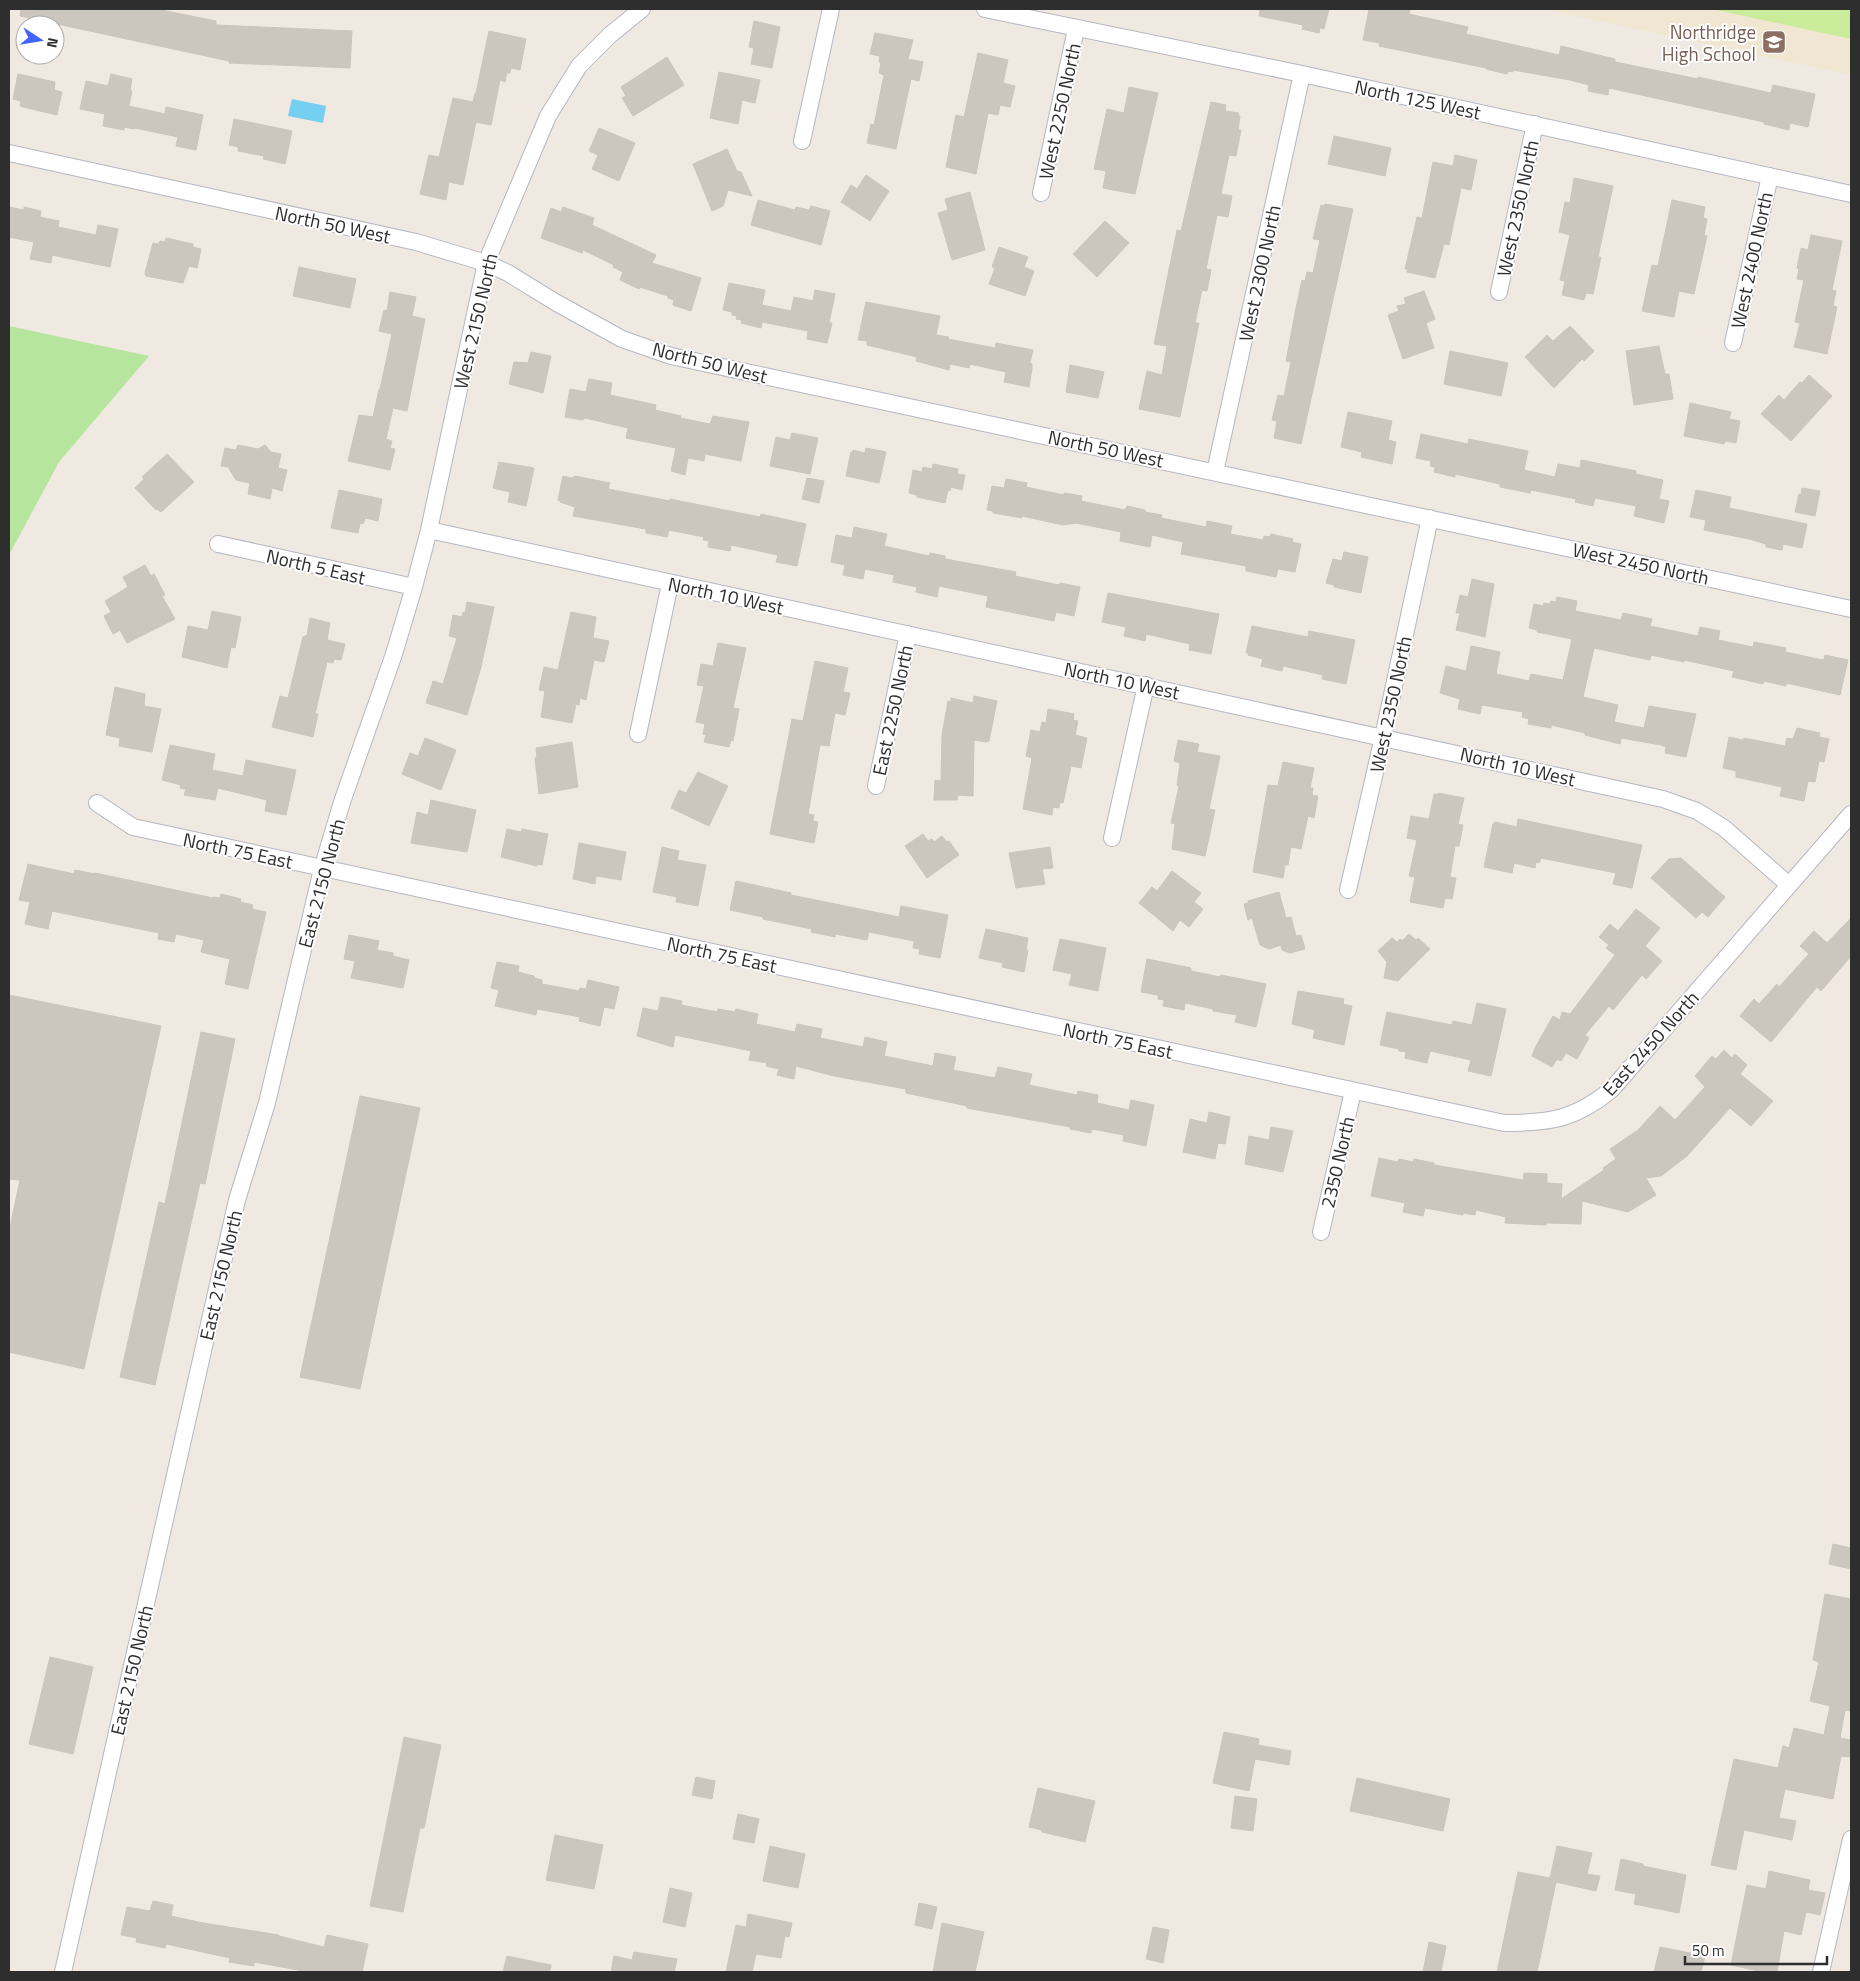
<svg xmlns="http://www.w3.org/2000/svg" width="1860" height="1981" font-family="'Titillium Web',sans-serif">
<rect width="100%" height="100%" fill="#efe9e1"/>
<path fill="#f0e6d1" d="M1543 9H1851V75Z"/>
<path fill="#b6e59e" d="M9 326 149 356 59 462 9 555Z"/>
<path fill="#c9ec9a" d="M1712 9H1851V39Z"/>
<path fill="#75cff0" d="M292 99 326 106 323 123 288 116Z"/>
<path fill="#cbc7bf" stroke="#cbc5ba" d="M21 9H156L216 21V25L352 31 350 68 229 63V61L20 16Z
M1260 9H1329L1324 29 1320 28 1319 33 1302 29 1303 25 1259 16Z
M1369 9H1410L1409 14 1468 27 1466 34 1559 55 1561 46 1615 59V62L1698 79V77L1771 93 1773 85 1815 94 1808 127 1790 123 1789 130 1764 124V122L1609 88 1608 95 1588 91 1589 85 1570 80 1513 70V72L1508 71 1507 74 1486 69V68L1379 46 1380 43 1363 40Z
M754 21 780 27 772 68 751 64 754 48 749 47Z
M489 31 526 39 520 70 511 68 510 73H507L505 82 500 80 491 125 476 122 463 185 449 182 446 200 420 194 429 155 439 157 453 98 473 102 475 93H476Z
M875 33 913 40 908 59 923 62 919 81 911 79 896 149 867 143 871 124 874 125 884 75 879 73 881 63 879 62 880 56 870 54Z
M978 53 1008 60 1003 83 1015 86 1010 107 1000 105 998 115 988 113 976 174 946 167 956 115 964 117Z
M667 57 684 85 633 116 622 98 626 96 621 87Z
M719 72 760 80 755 103 742 100 738 124 710 118Z
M18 74 55 82 54 90 62 92 57 115 23 107 20 106 21 101 13 99Z
M111 74 132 79 130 90 132 91 129 106 165 114 166 107 203 115 196 150 176 146 178 137 135 128 134 129 124 127V130L103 126 105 114 80 109 86 81 108 86Z
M1129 87 1158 93 1135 194 1103 188 1106 171 1094 169 1107 109 1124 113Z
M1211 102 1226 105 1225 111 1239 113 1238 116H1240L1238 130H1241L1236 156 1229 155 1221 194 1232 196 1228 217 1217 215 1206 269 1211 270 1207 291 1202 290 1195 323H1199L1180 417 1139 409 1147 371 1162 375 1167 346 1154 344 1177 230 1181 231Z
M234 119 292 131 285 164 263 159 264 156 238 151V147L229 145Z
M599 128 635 143 619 181 592 169 598 155 589 151Z
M1334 136 1391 148 1385 176 1328 164Z
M727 149 737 171 741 172 752 196 728 190 723 206 712 211 693 164Z
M1455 155 1477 160 1471 190 1461 188 1449 245 1444 244 1435 278 1407 272 1408 269H1405L1417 217 1422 218 1433 162 1453 166Z
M866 175 889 191 870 221 841 202 851 185 857 189Z
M1574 178 1613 186 1598 257H1601L1593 294 1586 293 1584 300 1562 295 1565 281 1560 280 1570 235 1559 232 1565 202 1570 203Z
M970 192 985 250 952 260 938 213 948 210 945 199Z
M758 200 795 210 796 207 809 210 811 206 830 211 821 245 751 225Z
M1672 200 1705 207 1703 218 1707 219 1704 235 1707 236 1694 294 1679 291 1674 317 1642 311 1652 265 1658 266Z
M1325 204 1353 209 1301 444 1274 438 1277 421 1272 420 1278 395 1284 396 1291 362 1286 361 1295 313 1302 280 1305 281 1307 272 1313 273 1320 240 1313 239 1321 205 1324 206Z
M9 207 24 210V207L41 211 40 217 59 221 58 227 96 235 98 225 118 229 110 267 52 255 51 263 30 259 34 242 9 237Z
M563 207 594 218 592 225 656 255 652 263 701 278 691 311 673 305 674 300 668 298V296L640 287 639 289 620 280 623 272 613 267 614 265 583 250 582 253 541 238 551 208 561 212Z
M1105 221 1129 243 1097 277 1073 254Z
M1811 235 1842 241 1832 290 1836 291 1833 306 1837 307 1827 354 1794 347 1800 323 1795 322 1804 280 1797 279 1799 269 1797 268 1801 248 1808 250Z
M166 238 193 244V247L201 249 197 268 189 266 183 283 146 276 145 273 153 243 159 244 160 241 165 242Z
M999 247 1028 257 1024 267 1034 271 1025 296 989 284 995 268 992 267Z
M299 267 356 279 350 308 293 296Z
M729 283 765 290 762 305 791 311 794 297 813 301 815 290 835 294 829 323H832L827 343 807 339 808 331 762 322 761 328 741 323 742 320 736 319 737 316 732 315V312L723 310Z
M1424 291 1435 319 1426 323 1434 348 1403 359 1388 315 1399 311 1397 306 1406 304 1404 298Z
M390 292 416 297 412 316 425 319 407 411 393 408 386 439 392 441 390 448 395 449 390 470 348 461 359 415 373 417 379 389H380L392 334 379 331 384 310 387 311Z
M866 302 940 316 936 335 949 337 948 339 995 348 996 343 1033 350 1030 363 1032 364V369L1029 387 1004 382 1006 372 970 364 969 368 950 364 949 370 916 361 917 357 867 345V341L858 340Z
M1570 326 1594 351 1584 361 1582 359 1554 388 1525 357 1547 335 1553 341Z
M1659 346 1665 374H1669L1673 399 1634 405 1626 351Z
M1450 351 1508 363 1501 396 1444 384Z
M531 352 551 356 543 393 509 384 514 362 528 363Z
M1070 365 1104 372 1098 398 1066 392Z
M1809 375 1832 396 1791 441 1761 414 1779 395 1784 400 1800 382 1802 383Z
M589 379 612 383 610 395 656 405 655 410 681 416 680 418 710 424 713 416 749 422 741 461 705 454 704 461 688 458 685 475 671 471 676 448 626 438 628 428 585 418 582 420 565 417 570 389 586 392Z
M1690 403 1731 412 1729 419 1740 421 1736 443 1725 441 1724 444 1684 436Z
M1348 412 1392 421 1388 440 1396 442 1392 464 1361 457 1362 452 1341 447Z
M792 433 818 438 810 474 770 466 776 437 790 440Z
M1421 434 1468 444 1469 439 1528 451 1524 470 1555 477 1558 464 1580 468 1581 460 1636 471V474L1663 480 1659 499 1669 501 1664 523 1634 516 1636 506 1595 498 1593 506 1575 502 1576 499 1531 490 1530 493 1500 487V484L1455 474V477L1434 472 1435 467 1430 466 1431 461 1416 458Z
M238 445 258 449 265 445 271 452 281 454 278 468 287 470 282 491 272 488 270 499 248 494 250 483 236 480 228 467 221 466 225 448 236 450Z
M866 448 886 452 879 483 846 476 851 452 853 453V450L865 453Z
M167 454 194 482 161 512 157 509 156 510 135 488 144 479 142 477Z
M499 462 534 468 526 506 508 502 510 492 493 488Z
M933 464 958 469 957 474 965 475 962 490 951 487 950 491 948 490 945 503 917 497V495L909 493 913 470 922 472 923 467 932 469Z
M563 476 572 478 575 476 610 483 608 489 670 501V499L760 517 761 514 806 524 797 566 776 562 778 555 731 545 730 551 708 547 709 541 703 540 704 537 669 530 667 537 646 533V529L573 516 575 507 560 502V501L558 500Z
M807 478 824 481 819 503 802 499Z
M1006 479 1027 483 1026 487 1064 495V493L1082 496 1081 501 1125 510 1127 506 1145 510V512L1162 515 1161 518 1206 527 1207 521 1232 526 1230 534 1263 540 1264 536 1270 537 1271 534 1293 539 1292 542 1301 544 1295 572 1278 569 1276 577 1246 571V566L1181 554 1183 542 1152 535 1150 547 1120 541 1121 532 1076 523 1063 525 1022 516V518L993 513V511L987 510 992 486 1004 488Z
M1802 488 1820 491 1815 516 1795 512 1799 494 1801 495Z
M339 490 382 499 378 521 365 518 363 524 360 523 358 533 331 528Z
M1696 490 1731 497 1729 508 1807 524 1802 548 1783 544 1782 550 1766 547V544L1749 539 1704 530 1706 520 1690 517Z
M854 527 887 534 884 546 929 556 930 553 945 556V559L1016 572 1015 576 1059 585 1060 583 1080 587 1074 616 1056 612 1054 621 986 607 988 596 939 586 937 597 916 592 917 587 893 582 894 575 865 569 863 579 843 575 845 565 831 562 836 535 852 538Z
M1344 552 1368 557 1361 593 1334 587V585L1326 583 1333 559 1342 561Z
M145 565 151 576 154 574 165 595 162 596 175 619 127 643 120 630 113 634 104 616 111 612 105 601 128 587 123 577Z
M1472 579 1494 584 1485 637 1456 630 1460 613H1456L1460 595 1468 597Z
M1108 593 1219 614 1211 654 1189 650 1190 644 1146 634 1145 641 1124 636 1126 627 1102 622Z
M1557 597 1577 601 1575 611 1621 620 1623 613 1652 619 1650 626 1698 636 1700 627 1720 631 1718 640 1753 647 1754 642 1786 648 1785 652 1818 659 1824 660 1825 655 1848 660 1840 695 1786 683V686L1764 681 1763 684 1732 677 1734 671 1684 660V662L1651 655 1650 660 1594 648 1583 697 1618 705 1614 722 1644 728 1649 706 1696 714 1686 757 1665 753 1666 747 1661 745 1621 738 1620 744 1585 735V733L1551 725V728L1528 724 1529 719 1522 717 1523 712 1482 705 1480 714 1458 709 1460 699 1440 693 1446 666 1466 671 1471 646 1500 652 1496 674 1529 681 1531 674 1563 680 1572 639 1537 632V630L1529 628 1534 604 1543 606 1544 603 1550 604 1551 601 1556 602Z
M467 602 494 607 481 667 467 715 426 703 433 681 443 684 457 638 449 636 453 615 462 617 463 612 465 613Z
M212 611 241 617 235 648 231 647 227 668 182 657 188 626 208 630Z
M571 612 596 617 593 638 609 641 604 662 594 660 586 700 580 698 579 705 576 704 572 723 541 717 545 691 539 690 544 667 558 670Z
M310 618 330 623 327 640 345 644 341 660 334 659 333 663 327 662 315 714H318L313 737 272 727 280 696 288 698 303 637 307 635Z
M1252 626 1308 637 1309 631 1355 640 1346 684 1322 679 1323 675 1283 666 1282 671 1261 666 1263 659 1248 655 1249 653H1246Z
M718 643 746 648 733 708 739 709 733 741 731 740 729 747 704 742 706 735 703 734 705 724 696 722 704 686 697 685 701 664 713 666Z
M815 661 848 668 843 692 850 693 845 715 835 713 829 746 820 745 808 814 814 815 813 821 818 822 814 843 770 834 792 719 803 721Z
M115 687 145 694 144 706 161 709 152 752 119 746 120 738 106 735Z
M974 696 997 701 989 741 986 742 974 740 973 796 958 795 957 800H934L935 780 941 781 942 735 948 701 951 702V698L973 703Z
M1048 709 1074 714 1073 720 1078 721 1075 735 1087 738 1081 768 1071 766 1063 803 1060 802 1059 808 1053 807 1052 815 1023 809 1032 758 1026 756 1031 730 1040 732 1042 722 1046 723Z
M1797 728 1820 733 1819 737 1829 739 1824 762 1819 761 1815 782 1808 781 1804 801 1780 796 1782 787 1736 777V771L1723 768 1729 737 1743 740 1744 738 1785 746 1787 738 1793 739Z
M425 738 456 750 441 790 402 774 410 753 418 756Z
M1178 740 1199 744 1197 752 1220 756 1209 809 1215 810 1205 856 1172 849 1175 824 1171 823 1179 786 1177 785 1178 778 1180 763 1174 761Z
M572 742 578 787 539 794 535 758H537L536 748Z
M170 745 215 754 212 770 243 776 246 760 296 770 286 815 265 811 267 800 218 788 215 800 184 795 186 789 180 788 181 785 162 780Z
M1283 762 1314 768 1310 788H1313L1312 795 1318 796 1314 818 1308 816 1301 849 1291 847 1288 865H1285L1283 878 1253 872 1268 785 1278 786Z
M698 772 728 786 709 826 671 808 679 790 686 793Z
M1438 793 1464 798 1458 824 1463 825 1459 846H1455L1450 877 1456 878 1452 899 1445 898 1443 908 1410 902 1415 877 1409 876 1417 840 1407 838 1411 816 1429 819 1434 794 1438 795Z
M431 800 476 810 467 852 411 843 417 812 428 815Z
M1518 819 1642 845 1632 888 1613 884 1616 873 1541 858 1539 863 1536 862 1535 868 1514 863 1512 873 1484 867 1493 824 1495 822 1517 827Z
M507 829 521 832 522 829 548 834 542 865 537 864V866L501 857Z
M923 834 928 841 932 839 934 842 942 836 947 842 949 841 959 855 927 878 905 846Z
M579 843 626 852 621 880 596 876 595 884 573 879Z
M662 847 679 851 677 860 706 865 698 906 676 902 677 897 653 892Z
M1050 847 1053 868 1042 869 1045 884 1016 888 1009 853Z
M1681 858 1725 897 1708 917 1702 912 1696 918 1651 878 1669 859Z
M28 864 74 874 75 870 95 874V873L213 898V897L220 898 221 894 241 899 240 902 253 905 252 909 266 912 248 989 225 984 230 959 201 952 204 940 176 934 174 942 158 939 159 933 52 911 48 929 25 924 30 902 19 900Z
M1172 871 1201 893 1194 902 1203 909 1189 927 1180 920 1173 931 1139 903 1152 887 1157 891Z
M736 881 791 893V895L899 917 901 906 948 915 940 958 919 954 920 949 913 948 914 941 869 932 867 940 835 934V937L811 932 812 929 763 919V917L730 910Z
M1279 892 1286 918 1291 917 1296 936 1301 935 1305 949 1290 953 1282 950 1281 945 1269 949 1260 945 1252 918 1248 920 1244 904 1248 903V901Z
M1636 909 1660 928 1645 946 1662 961 1646 979 1642 975 1613 1010 1609 1006 1585 1035 1589 1038 1577 1059 1566 1053 1561 1061 1557 1059 1552 1067 1532 1056 1536 1046 1553 1016 1560 1020 1562 1012 1570 1014 1615 955 1606 948 1609 945 1599 937 1610 924 1618 931Z
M1851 918V956L1821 991 1817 987 1771 1042 1740 1016 1754 999 1759 1004 1777 984 1779 987 1809 954 1800 946 1814 931 1827 943Z
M986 929 1028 938 1026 950H1028L1024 972 1002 967 1003 963 979 958Z
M1409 934 1416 940 1418 938 1430 949 1398 981 1384 978 1387 962 1378 951 1392 938 1397 942 1400 939 1402 941Z
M349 935 379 941 377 950 393 953V956L409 960 403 988 351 978 355 961 344 959Z
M1060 939 1106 948 1098 991 1069 985 1072 974 1053 970Z
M1147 959 1191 968V971L1220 977 1221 975 1266 984 1256 1027 1235 1022 1237 1015 1213 1011V1009L1185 1003 1184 1010 1163 1006 1164 1000 1158 999V995L1141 992Z
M497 962 519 966 518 972 534 976V978L542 980V984L579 991 580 988 586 989 588 980 619 987 614 1009 604 1007 600 1026 579 1021 580 1017 537 1009 536 1015 495 1006 499 990 491 988Z
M1298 991 1344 999 1343 1004 1352 1006 1344 1045 1313 1038 1315 1030 1292 1024Z
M9 995 161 1026 84 1369 9 1352V1232L20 1180 9 1179Z
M661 997 682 1001 681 1005 717 1012 718 1009 735 1012 736 1009 758 1014 756 1024 795 1032 797 1024 822 1029 820 1038 863 1047 865 1037 887 1042 884 1056 933 1066 935 1053 956 1057 953 1070 995 1078 998 1067 1032 1074 1029 1085 1077 1095 1078 1091 1098 1095 1097 1103 1129 1110 1131 1100 1154 1105 1146 1146 1123 1141 1124 1135 1092 1129 1091 1133 1070 1129V1127L967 1108V1106L906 1093V1089L834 1076 796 1066 794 1079 777 1075 779 1069 766 1066 767 1063 749 1060 751 1051 675 1035 673 1047 637 1036 643 1008 658 1011Z
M1477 1003 1506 1009 1491 1076 1468 1071 1471 1060 1430 1051 1427 1063 1405 1058 1406 1052 1399 1051V1049L1380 1045 1387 1012 1452 1025 1453 1021 1472 1025Z
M201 1032 235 1039 205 1184 200 1183 155 1385 120 1377 159 1202 165 1204Z
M1724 1050 1732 1058 1735 1054 1747 1065 1740 1074 1773 1101 1751 1126 1730 1108 1687 1156 1661 1176 1646 1178 1656 1195 1628 1212 1582 1201 1581 1224 1546 1223V1225L1505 1223 1506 1217 1476 1210 1475 1215 1463 1213V1215L1425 1208 1423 1216 1403 1212 1405 1203 1371 1196 1379 1158 1398 1162 1399 1159 1413 1162 1414 1159 1434 1163V1165L1523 1180 1524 1173 1547 1174V1183L1562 1184 1561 1199 1604 1170 1603 1168 1616 1159 1610 1149 1638 1130 1660 1106 1675 1120 1705 1087 1695 1076 1712 1056 1716 1059Z
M360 1096 420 1108 360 1389 300 1377Z
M1209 1112 1230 1117 1225 1144 1218 1143 1215 1159 1183 1152 1190 1119 1207 1123Z
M1271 1127 1293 1131 1283 1172 1245 1164 1249 1136 1269 1140Z
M1833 1544 1851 1548V1569L1829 1564Z
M1825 1594 1851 1599V1711L1845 1710 1840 1738 1851 1740V1746L1849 1757 1841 1756 1833 1799 1785 1789 1779 1818 1796 1821 1792 1840 1744 1830 1736 1870 1711 1865 1734 1759 1778 1768 1783 1746 1789 1748 1794 1728 1824 1735 1830 1706 1810 1701 1819 1662 1813 1660Z
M50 1657 93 1667 73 1754 29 1744Z
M1224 1732 1259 1739 1258 1745 1291 1751 1289 1765 1255 1759 1249 1791 1213 1783Z
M404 1737 441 1745 424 1828H420L403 1912 370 1906Z
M696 1777 715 1781 712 1799 692 1795Z
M1357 1778 1450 1799 1443 1831 1350 1811Z
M1038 1788 1095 1801 1085 1842 1042 1832V1830L1029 1827Z
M1235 1796 1257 1799 1253 1831 1231 1828Z
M738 1814 759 1819 754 1843 733 1839Z
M555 1835 603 1845 594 1889 546 1880Z
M770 1846 805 1854 798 1888 763 1881Z
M1557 1846 1592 1853 1587 1874 1600 1876 1596 1891 1556 1882 1537 1972H1497L1518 1872 1550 1878Z
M1621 1859 1643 1864V1866L1686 1875 1679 1913 1634 1904 1636 1894 1615 1890Z
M1769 1871 1810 1880 1808 1890 1825 1893 1820 1915 1806 1912 1801 1935 1784 1931 1777 1972H1763L1731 1965 1747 1885 1766 1889Z
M670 1888 692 1893 685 1927 663 1922Z
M153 1901 173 1905 171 1916 203 1923 279 1935V1936L324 1947 327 1935 368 1944 362 1972H309L254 1962V1966L229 1962 230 1958 166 1944 165 1948 136 1942 137 1938 121 1935 127 1907 150 1911Z
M919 1903 937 1907 932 1929 915 1925Z
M748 1914 792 1923 789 1937 785 1936 781 1958 756 1954 752 1972H726L736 1925 746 1927Z
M942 1923 984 1932 975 1972H933Z
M1153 1927 1169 1930 1163 1963 1146 1959Z
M1429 1942 1446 1946 1441 1972H1423Z
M1660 1947 1705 1956 1701 1972H1654Z
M634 1952 677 1959 674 1972H611L614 1956 632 1960Z
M507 1956 551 1965 550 1972H503Z"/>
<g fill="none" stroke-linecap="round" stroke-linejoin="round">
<defs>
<path id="street" d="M985 9 1302 74 1851 194
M802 141 831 9
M9 153 416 242 486 263 508 273 555 302 622 339 671 356 1851 609
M1041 193 1076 29
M1499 292 1535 124
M1733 343 1770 176
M1215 472 1302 74
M429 530 1663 799 1697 811 1724 828 1789 885
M218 544 414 587
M638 734 670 584
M876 786 908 634
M97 803 133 827 1504 1123C1551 1123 1576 1119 1612 1089L1851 814
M1112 838 1146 685
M1348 890 1383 737 1430 518
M1321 1232 1353 1091
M63 1972 237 1200 267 1103 322 869 342 802 394 654 414 587 429 530 486 263 548 116 579 66 610 35 642 9
M1821 1972 1851 1839"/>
</defs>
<use href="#street" stroke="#b4b7c1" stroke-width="18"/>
<use href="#street" stroke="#fff" stroke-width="16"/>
</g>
<defs>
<symbol id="school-square" viewBox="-11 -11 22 22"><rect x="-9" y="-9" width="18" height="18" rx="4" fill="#8d6e63" stroke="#fff"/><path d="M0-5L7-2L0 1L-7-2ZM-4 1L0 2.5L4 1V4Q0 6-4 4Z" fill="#fff"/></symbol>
</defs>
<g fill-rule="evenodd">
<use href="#school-square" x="1760" y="28" width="28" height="28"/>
</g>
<g text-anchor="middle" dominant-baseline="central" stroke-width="4" stroke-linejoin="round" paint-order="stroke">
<g font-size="19" fill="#785e54" stroke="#fff" text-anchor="end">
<text x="1756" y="31">Northridge<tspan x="1756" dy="22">High School</tspan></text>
</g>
<g font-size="19" fill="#2e2e2e" stroke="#fff">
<text transform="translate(1418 99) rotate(12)">North 125 West</text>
<text transform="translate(1059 111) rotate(-78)">West 2250 North</text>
<text transform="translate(1517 208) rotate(-78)">West 2350 North</text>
<text transform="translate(333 224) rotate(12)">North 50 West</text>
<text transform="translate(1751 260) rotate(-78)">West 2400 North</text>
<text transform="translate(1259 273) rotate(-78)">West 2300 North</text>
<text transform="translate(475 321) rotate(-77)">West 2150 North</text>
<text transform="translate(710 362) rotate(14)">North 50 West</text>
<text transform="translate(1106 448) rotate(12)">North 50 West</text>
<text transform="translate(1641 563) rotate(12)">West 2450 North</text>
<text transform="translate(316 566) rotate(13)">North 5 East</text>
<text transform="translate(726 595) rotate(12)">North 10 West</text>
<text transform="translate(1122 680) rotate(12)">North 10 West</text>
<text transform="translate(1390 704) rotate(-78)">West 2350 North</text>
<text transform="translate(892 710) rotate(-78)">East 2250 North</text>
<text transform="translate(1518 766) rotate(13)">North 10 West</text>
<text transform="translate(238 850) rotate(12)">North 75 East</text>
<text transform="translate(321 883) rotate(-75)">East 2150 North</text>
<text transform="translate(722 954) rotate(12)">North 75 East</text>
<text transform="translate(1118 1040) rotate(12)">North 75 East</text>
<text transform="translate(1650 1043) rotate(-48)">East 2450 North</text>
<text transform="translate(1337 1162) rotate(-77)">2350 North</text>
<text transform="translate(220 1275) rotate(-77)">East 2150 North</text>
<text transform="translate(131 1670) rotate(-77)">East 2150 North</text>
</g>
</g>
<rect width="1860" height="1981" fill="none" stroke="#2e2e2e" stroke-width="20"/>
<g transform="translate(40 40) rotate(102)"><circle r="24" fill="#ffffff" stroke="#ababab"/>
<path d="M0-4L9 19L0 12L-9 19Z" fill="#4264fb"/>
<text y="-8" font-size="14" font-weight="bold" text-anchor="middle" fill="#2e2e2e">N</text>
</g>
<path d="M1685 1956v8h142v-8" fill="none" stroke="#2e2e2e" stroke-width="2.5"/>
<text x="1692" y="1956" font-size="15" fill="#2e2e2e" stroke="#ffffff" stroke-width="4" paint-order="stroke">50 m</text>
</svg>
